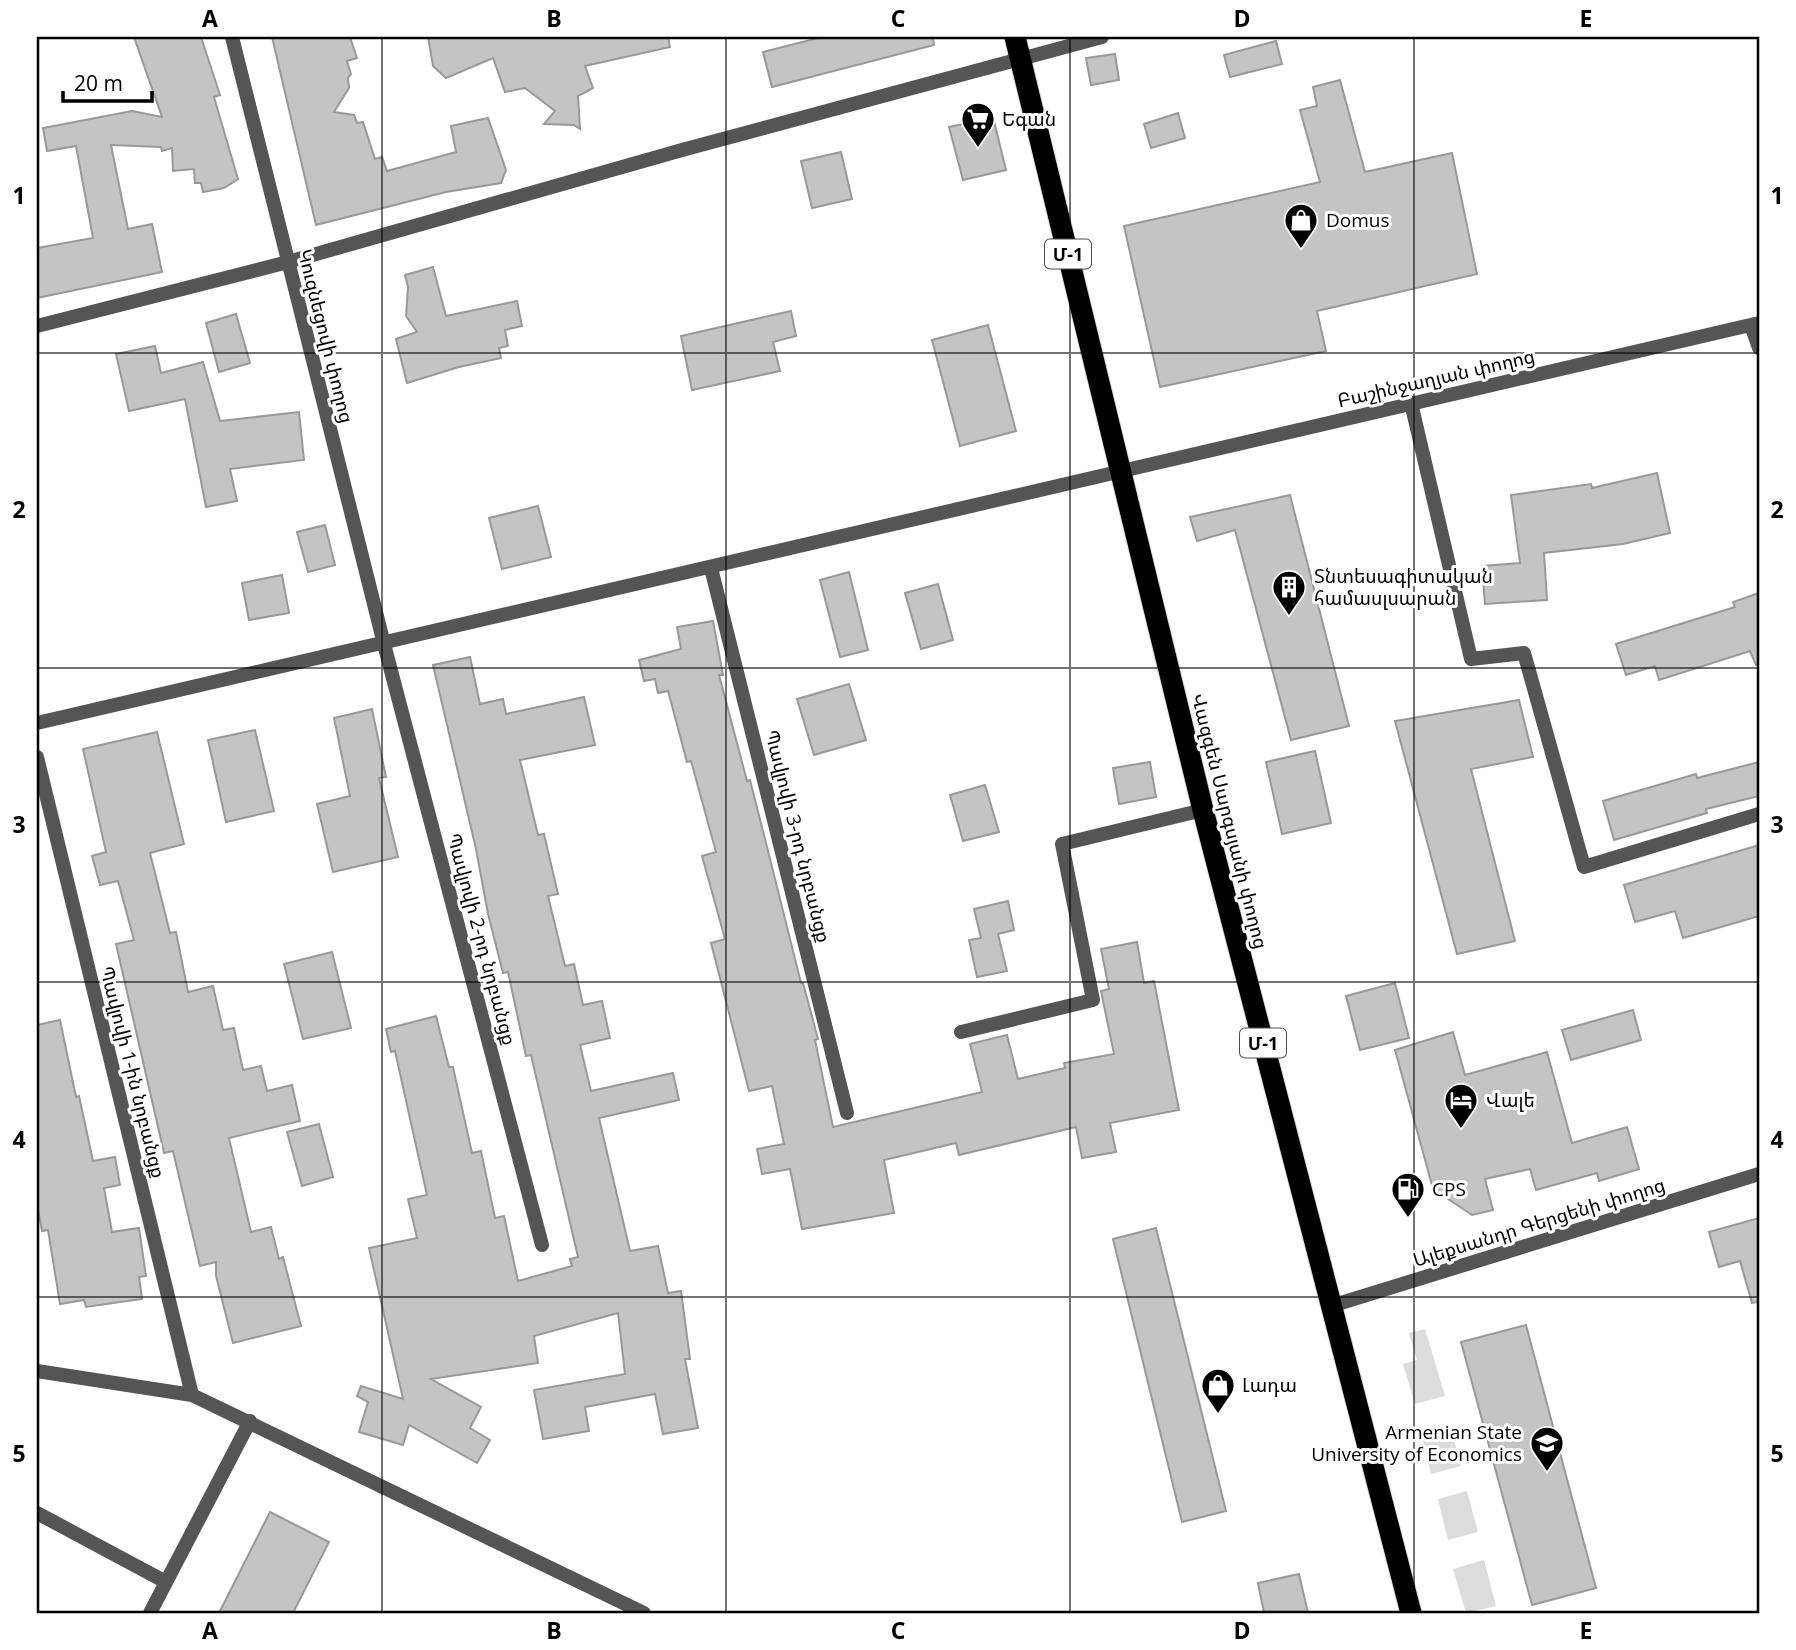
<svg xmlns="http://www.w3.org/2000/svg" width="1796" height="1650" font-family="'Open Sans','Noto Sans Armenian',sans-serif">
<rect width="100%" height="100%" fill="#fff"/>
<path fill="#dcdcdc" d="M1425 1329 1445 1396 1415 1404 1403 1364 1417 1360 1409 1333Z
M1450 1425 1461 1466 1431 1474 1421 1433Z
M1467 1491 1478 1532 1448 1540 1438 1499Z
M1484 1560 1496 1606 1466 1613 1453 1569Z"/>
<path fill="#c4c4c4" stroke="#999" stroke-width="2" d="M134 37H201L220 95 214 97 238 179 224 188 203 192 201 183H195L194 169 173 171 172 148 162 151 161 147 111 145 128 229 152 224 162 272 37 298V248L93 238 76 146 47 151 43 128 132 111 162 117Z
M272 37H350L357 58 347 61 351 74 348 78 349 88 334 112 354 115 357 123 363 122 375 159 382 157 387 171 456 152 451 126 488 118 506 170 501 183 446 192 316 225Z
M428 37H668L670 47 585 66 593 88 578 96 580 129 574 125 544 124 555 111 525 88 505 92 493 58 446 78 433 66Z
M822 37H933L934 45 772 87 763 52Z
M1276 41 1282 64 1230 77 1224 55Z
M1115 54 1119 80 1091 85 1086 58Z
M1340 80 1365 172 1452 153 1477 274 1317 311 1326 351 1160 387 1124 226 1320 182 1300 110 1317 106 1313 87Z
M1178 113 1185 138 1151 148 1144 124Z
M993 117 1006 170 963 180 949 127Z
M841 152 852 199 812 208 801 161Z
M433 267 446 316 517 301 522 326 505 330 508 346 499 348 501 358 459 367 407 383 396 339 417 332 406 316 408 287 405 275Z
M791 311 796 336 773 342 780 371 692 390 681 336Z
M236 314 250 363 219 372 206 323Z
M988 325 1016 431 960 446 932 340Z
M155 346 161 373 203 362 220 421 299 412 304 460 230 469 237 501 206 507 185 399 129 411 116 354Z
M1657 473 1670 533 1623 544 1544 553 1547 600 1485 604 1482 566 1520 563 1511 495 1591 484 1592 488Z
M1290 495 1349 726 1291 740 1235 530 1197 541 1190 517Z
M538 506 551 557 502 569 489 518Z
M325 525 335 565 308 572 297 532Z
M849 572 868 650 840 657 820 580Z
M282 575 289 613 249 620 242 583Z
M938 584 953 640 921 649 905 593Z
M1759 593V665H1756L1750 651 1659 680 1655 666 1626 675 1616 644 1735 607 1733 602Z
M713 621 723 675H719L747 781 750 780 765 839 801 983H803L818 1039 815 1040 833 1127 982 1092 970 1044 1007 1035 1018 1079 1065 1068 1064 1063 1114 1054 1101 991 1109 989 1101 949 1137 942 1144 983 1154 981 1179 1110 1110 1123 1116 1152 1082 1158 1076 1127 959 1155 956 1143 884 1160 894 1213 802 1229 790 1169 762 1174 757 1149 784 1144 772 1086 749 1091 711 943 725 939 702 856 716 852 691 761 687 762 668 691 658 693 655 679 644 681 639 660 681 649 677 627Z
M470 657 480 704 503 699 506 714 584 697 595 745 520 760 538 835 544 834 558 894 548 896 565 966 574 964 583 1005 602 1001 610 1038 580 1045 591 1091 673 1073 679 1100 599 1118 630 1251 658 1246 668 1293 681 1291 690 1359H685L698 1428 663 1434 655 1394 585 1407 589 1431 543 1439 534 1390 625 1374 618 1313 534 1336 538 1363 431 1379 481 1407 470 1428 490 1440 477 1463 409 1425 403 1445 359 1432 368 1402 357 1396 361 1386 403 1399 369 1248 417 1238 408 1199 427 1195 395 1051 391 1052 386 1029 436 1016 449 1067H453L472 1153 481 1151 495 1218 504 1216 518 1281 572 1266 570 1259 578 1257 531 1055 526 1056 508 972 503 973 488 914 476 849 433 665Z
M849 684 866 740 814 755 797 699Z
M1519 700 1533 757 1471 769 1515 941 1457 954 1395 721Z
M372 709 386 777 379 778 398 857 333 872 317 804 350 796 334 718Z
M255 730 274 811 226 822 208 740Z
M157 732 184 844 150 853 170 933 176 932 188 992 213 986 223 1030 234 1028 243 1070 261 1066 267 1091 292 1085 300 1121 229 1138 251 1232 271 1227 279 1259 283 1257 301 1326 233 1343 216 1276V1262L200 1266 173 1151 164 1153 116 944 134 940 118 881 100 885 92 856 106 852 83 749Z
M1315 751 1331 823 1282 834 1266 762Z
M1150 762 1156 797 1119 804 1113 768Z
M1759 762V796L1706 809 1707 813 1614 840 1603 801 1696 774 1697 778Z
M985 785 999 832 963 841 950 795Z
M1759 845V916L1683 938 1675 911 1635 922 1624 885Z
M1008 901 1014 930 998 934 1007 971 977 977 969 940 981 938 974 909Z
M332 952 351 1028 303 1039 284 964Z
M1395 983 1409 1038 1360 1050 1346 996Z
M1633 1010 1641 1040 1571 1060 1562 1030Z
M60 1020 76 1097 79 1096 93 1161 115 1157 120 1185 104 1188 112 1232 139 1228 146 1276 139 1277 142 1299 86 1307 84 1300 60 1304 48 1230 42 1231 37 1204V1025Z
M1453 1032 1465 1075 1547 1052 1572 1143 1627 1127 1639 1169 1599 1181 1597 1173 1536 1190 1530 1169 1485 1179 1493 1210 1472 1215 1433 1189 1395 1050Z
M319 1124 333 1177 302 1186 287 1132Z
M1759 1218V1302L1752 1303 1740 1261 1719 1267 1709 1232Z
M1156 1228 1226 1511 1182 1522 1113 1239Z
M1526 1325 1596 1588 1532 1605 1461 1342Z
M270 1512 329 1542 293 1613H219Z
M1299 1574 1308 1613H1264L1258 1583Z"/>
<g fill="none" stroke-linecap="round" stroke-linejoin="round">
<defs>
<path id="highway" d="M1015 37 1203 810 1411 1613"/>
</defs>
<use href="#highway" stroke="#dbdbdb" stroke-width="23"/>
<path stroke="#555" stroke-width="14" d="M232 37 384 644 542 1245
M1751 325 1759 348
M37 326 288 262 682 150 1102 37
M1411 403 1471 659 1524 653 1584 867 1759 814
M711 568 847 1113
M37 723 1759 323
M37 757 192 1395
M961 1032 1093 1000 1062 844 1203 810
M1331 1306 1759 1174
M37 1371 192 1395 644 1613
M37 1513 166 1582
M150 1613 250 1421"/>
<use href="#highway" stroke="#000" stroke-width="21"/>
</g>
<path fill="none" stroke="#000" stroke-width="2" stroke-opacity="0.55" d="M382 37V1613M726 37V1613M1070 37V1613M1414 37V1613M37 353H1759M37 668H1759M37 982H1759M37 1297H1759"/>
<defs>
<symbol id="supermarket-pin" viewBox="-11 -11 22 30"><path d="M0 17L-7.5 6A9.5 9.5 0 1 1 7.5 6Z" fill="#000" stroke="#fff"/><path d="M-6-5.5h2.5l.6 2H6L4.5 2H-2.5L-4.4-4H-6ZM-1.5 3.2a1.3 1.3 0 1 0 .1 0ZM3 3.2a1.3 1.3 0 1 0 .1 0Z" fill="#fff"/></symbol>
<symbol id="shop-pin" viewBox="-11 -11 22 30"><path d="M0 17L-7.5 6A9.5 9.5 0 1 1 7.5 6Z" fill="#000" stroke="#fff"/><path d="M-5-2.5h2.3a2.7 3.5 0 0 1 5.4 0H5L5.5 6h-11ZM-1.5-2.5h3a1.5 2.3 0 0 0-3 0Z" fill="#fff"/></symbol>
<symbol id="building-pin" viewBox="-11 -11 22 30"><path d="M0 17L-7.5 6A9.5 9.5 0 1 1 7.5 6Z" fill="#000" stroke="#fff"/><path d="M-4-6H4V6H1V3H-1V6H-4ZM-2.5-4.3h1.7v1.8h-1.7ZM.8-4.3h1.7v1.8H.8ZM-2.5-1h1.7V.8h-1.7ZM.8-1h1.7V.8H.8Z" fill="#fff"/></symbol>
<symbol id="hotel-pin" viewBox="-11 -11 22 30"><path d="M0 17L-7.5 6A9.5 9.5 0 1 1 7.5 6Z" fill="#000" stroke="#fff"/><path d="M-6-4.5h1.5V1H6V5H4.5V3h-9V5H-6ZM-4 0a1.8 1.8 0 1 1 3.6 0ZM.5 0V-2.5h3Q6-2.5 6 0Z" fill="#fff"/></symbol>
<symbol id="fuel-pin" viewBox="-11 -11 22 30"><path d="M0 17L-7.5 6A9.5 9.5 0 1 1 7.5 6Z" fill="#000" stroke="#fff"/><path d="M-5.5-6h7V0h2V4h1.3V-2.5L3-4.5l.8-.8L6-3V5H2.5V1h-1V6h-7ZM-4.2-4.7v3.2H.2V-4.7Z" fill="#fff"/></symbol>
<symbol id="university-pin" viewBox="-11 -11 22 30"><path d="M0 17L-7.5 6A9.5 9.5 0 1 1 7.5 6Z" fill="#000" stroke="#fff"/><path d="M0-5L7-2L0 1L-7-2ZM-4 1L0 2.5L4 1V4Q0 6-4 4Z" fill="#fff"/></symbol>
</defs>
<g fill-rule="evenodd">
<use href="#supermarket-pin" x="959" y="100" width="38" height="52"/>
<use href="#shop-pin" x="1282" y="201" width="38" height="52"/>
<use href="#building-pin" x="1270" y="568" width="38" height="52"/>
<use href="#hotel-pin" x="1442" y="1081" width="38" height="52"/>
<use href="#fuel-pin" x="1389" y="1170" width="38" height="52"/>
<use href="#shop-pin" x="1199" y="1366" width="38" height="52"/>
<use href="#university-pin" x="1528" y="1424" width="38" height="52"/>
</g>
<g text-anchor="middle" dominant-baseline="central" stroke-width="6" stroke-linejoin="round" paint-order="stroke">
<g fill="#fff" stroke="#4c4c4c" stroke-width="2">
<rect x="1045" y="239.5" width="46" height="29" rx="5"/>
<rect x="1240" y="1028.5" width="46" height="29" rx="5"/>
</g>
<g font-size="18" font-weight="bold" fill="#000">
<text x="1068" y="254">Մ-1</text>
<text x="1263" y="1043">Մ-1</text>
</g>
<g font-size="19" fill="#000" stroke="#fff" text-anchor="start">
<text x="1002" y="119">Եգան</text>
<text x="1326" y="220">Domus</text>
<text x="1314" y="576">Տնտեսագիտական<tspan x="1314" dy="22">համասլսարան</tspan></text>
<text x="1486" y="1100">Վալե</text>
<text x="1432" y="1189">CPS</text>
<text x="1242" y="1385">Լադա</text>
<text x="1522" y="1432" text-anchor="end">Armenian State<tspan x="1522" dy="22">University of Economics</tspan></text>
</g>
<g font-size="19" fill="#000" stroke="#fff">
<text transform="translate(326 336) rotate(76)">Կուզնեցովի փողոց</text>
<text transform="translate(1436 378) rotate(-13)">Բաշինջաղյան փողոց</text>
<text transform="translate(1230 821) rotate(76)">Վազգեն Սարգսյանի փողոց</text>
<text transform="translate(798 836) rotate(76)">Պավլովի 3-րդ նրբանցք</text>
<text transform="translate(482 939) rotate(75)">Պավլովի 2-րդ նրբանցք</text>
<text transform="translate(133 1072) rotate(76)">Պավլովի 1-ին նրբանցք</text>
<text transform="translate(1539 1222) rotate(-17)">Ալեքսանդր Գերցենի փողոց</text>
</g>
</g>
<rect width="1796" height="1650" fill="none" stroke="#ffffff" stroke-width="77"/>
<path d="M63 91v10h89v-10" fill="none" stroke="#000000" stroke-width="3.5"/>
<text x="74" y="91" font-size="21" fill="#000000" stroke="#ffffff" stroke-width="5" paint-order="stroke">20 m</text>
<rect x="38" y="38" width="1720" height="1574" fill="none" stroke="#000" stroke-width="2.5"/>
<g font-size="23" text-anchor="middle" font-weight="bold" fill="#000">
<text x="210" y="27">A</text>
<text x="554" y="27">B</text>
<text x="898" y="27">C</text>
<text x="1242" y="27">D</text>
<text x="1586" y="27">E</text>
<text x="19" y="204">1</text>
<text x="1777" y="204">1</text>
<text x="19" y="518">2</text>
<text x="1777" y="518">2</text>
<text x="19" y="833">3</text>
<text x="1777" y="833">3</text>
<text x="19" y="1148">4</text>
<text x="1777" y="1148">4</text>
<text x="19" y="1462">5</text>
<text x="1777" y="1462">5</text>
<text x="210" y="1639">A</text>
<text x="554" y="1639">B</text>
<text x="898" y="1639">C</text>
<text x="1242" y="1639">D</text>
<text x="1586" y="1639">E</text>
</g>
</svg>
